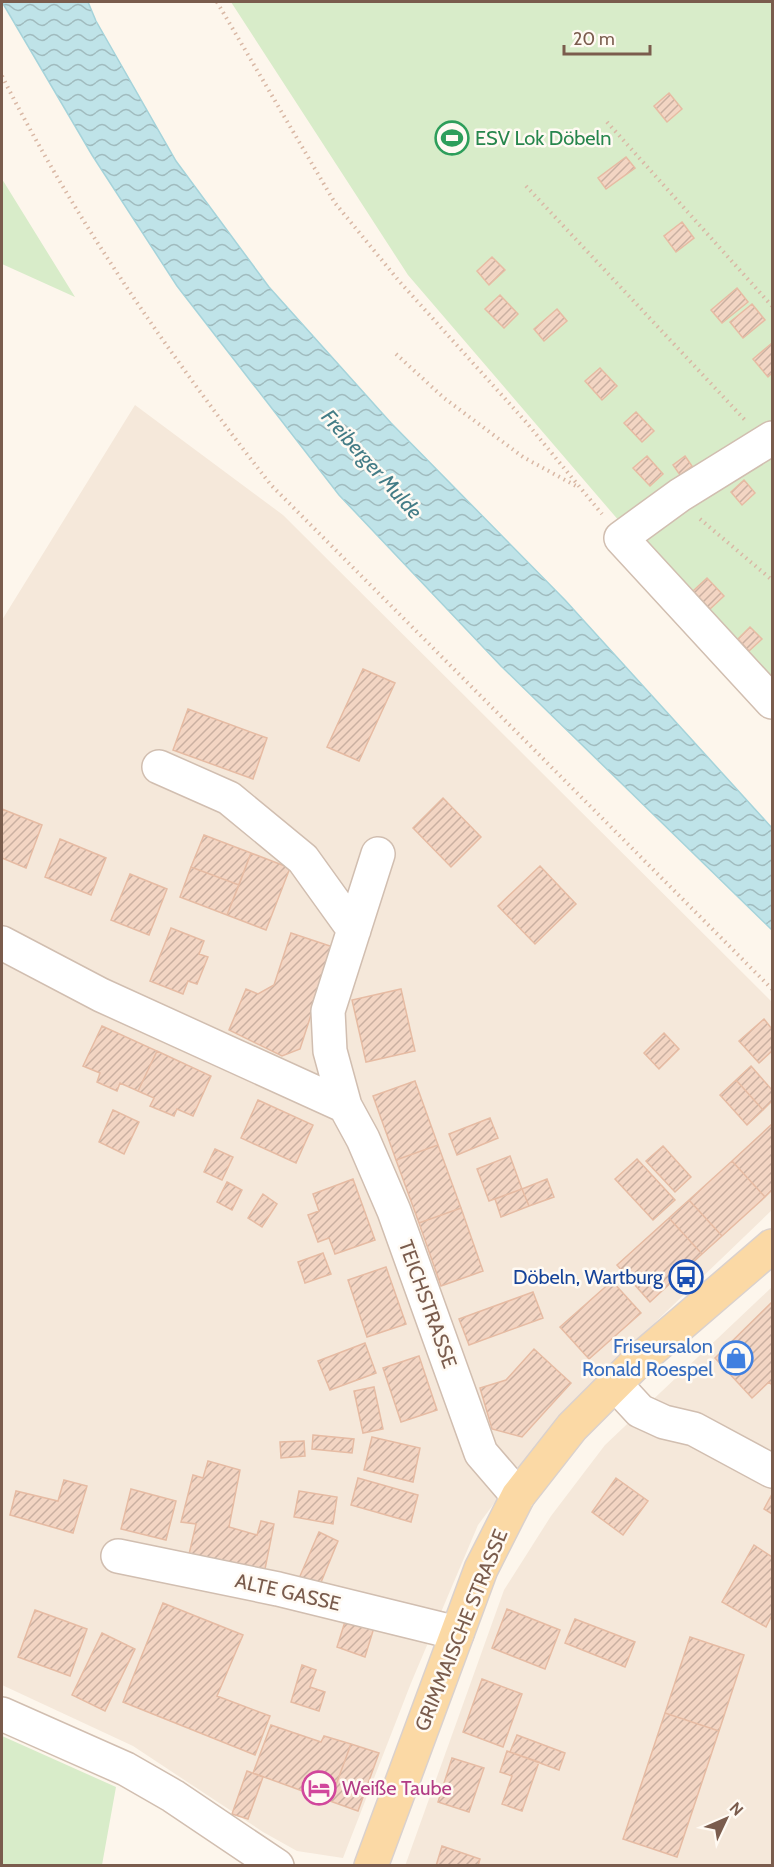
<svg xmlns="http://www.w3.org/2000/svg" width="774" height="1867" font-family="Cabin,sans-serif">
<defs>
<pattern id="water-waves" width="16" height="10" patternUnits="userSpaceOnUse" patternTransform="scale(1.5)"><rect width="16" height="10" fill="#bfe3e8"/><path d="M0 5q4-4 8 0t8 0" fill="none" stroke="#a0bbbe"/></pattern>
<pattern id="building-hatch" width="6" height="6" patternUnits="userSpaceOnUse" patternTransform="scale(1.5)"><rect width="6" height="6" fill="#f3d5c3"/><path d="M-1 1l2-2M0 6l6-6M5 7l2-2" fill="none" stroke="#cab0a1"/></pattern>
</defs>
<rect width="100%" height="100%" fill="#fdf6ec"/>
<path fill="#f5e8da" d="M135 405 283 515 772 1002V1210L562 1412 478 1525 411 1683 343 1858 297 1851 263 1832 133 1746 2 1685V620Z
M772 1287V1865L405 1866 504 1590 551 1516 605 1445Z"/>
<path fill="#d8ecc9" d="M231 2H772V683L644 550 408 275Z
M2 179 75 297 2 264Z
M2 1736 116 1787 102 1865H2Z"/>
<path fill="url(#water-waves)" stroke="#a5d3da" stroke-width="1.5" d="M2 2H88L96 21 176 161 269 287 391 423 565 600 772 828V930L501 666 339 495 177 286 92 155Z"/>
<path fill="url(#building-hatch)" stroke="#e6bba3" stroke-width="1.5" d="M669 93 682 109 667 122 654 106Z
M626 157 635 168 606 189 598 178Z
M682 222 694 238 676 252 664 236Z
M492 257 505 270 489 285 477 271Z
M737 288 748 302 722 323 711 310Z
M500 295 518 314 504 328 485 309Z
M752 304 765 320 743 338 730 322Z
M557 309 567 321 544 341 534 329Z
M772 343V373L768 377 753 359Z
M600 368 617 386 602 400 585 381Z
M636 412 654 431 642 442 624 423Z
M647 456 663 474 650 486 633 468Z
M685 456 692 466 680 475 673 465Z
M744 480 755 493 742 505 731 492Z
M707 578 724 596 710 609 693 591Z
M750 627 762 639 749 651 738 639Z
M363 669 395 683 359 761 327 747Z
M188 709 267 738 253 779 173 750Z
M443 798 481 837 451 867 413 828Z
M2 809 42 825 26 868 2 858Z
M204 835 251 853 239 885 191 867Z
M60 839 106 858 91 895 45 877Z
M251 853 290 868 266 930 227 915Z
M540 866 576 904 535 944 498 906Z
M191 867 239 885 227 915 180 897Z
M130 874 167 889 149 935 111 920Z
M171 928 204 941 199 954 208 957 197 984 188 981 183 994 150 981Z
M291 933 333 947 300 1049 282 1056 229 1030 246 989 258 994 274 985Z
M401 989 415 1051 366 1062 352 1000Z
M764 1019 772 1029V1051L759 1063 739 1041Z
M102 1026 157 1051 138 1091 120 1083 117 1091 97 1082 100 1073 83 1066Z
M664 1033 679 1049 659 1069 644 1053Z
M157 1051 211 1076 193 1116 177 1109 174 1116 150 1106 154 1098 138 1091Z
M751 1066 772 1090V1101L763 1110 736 1080Z
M736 1080 763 1110 747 1125 720 1095Z
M415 1081 438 1145 396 1160 373 1096Z
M258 1100 313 1125 296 1163 241 1138Z
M113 1110 139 1122 124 1154 99 1142Z
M490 1118 498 1138 457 1155 449 1134Z
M772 1124V1190L765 1197 732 1161Z
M438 1145 461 1208 419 1223 396 1160Z
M663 1146 691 1177 675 1192 646 1161Z
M215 1149 233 1157 222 1180 204 1172Z
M510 1156 522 1189 489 1201 477 1169Z
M637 1159 675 1200 653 1220 615 1179Z
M732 1161 765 1197 722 1236 689 1200Z
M353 1179 375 1240 335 1254 329 1238 318 1242 308 1215 319 1211 313 1194Z
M547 1179 554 1197 529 1206 522 1189Z
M227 1182 242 1190 232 1210 217 1202Z
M522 1189 529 1206 501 1217 495 1199Z
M263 1194 277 1204 262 1227 248 1218Z
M689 1200 722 1236 702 1254 669 1218Z
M461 1208 483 1271 441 1286 419 1223Z
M669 1218 702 1254 650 1302 617 1265Z
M323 1253 331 1274 305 1283 298 1262Z
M386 1267 406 1324 367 1337 348 1280Z
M612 1281 641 1313 589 1359 560 1327Z
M533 1292 543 1318 469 1345 459 1319Z
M772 1302V1385L769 1382 752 1398 715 1358Z
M365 1343 376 1373 330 1390 318 1361Z
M534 1349 571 1383 522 1437 492 1429 480 1388 506 1380Z
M419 1356 437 1410 401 1422 383 1368Z
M374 1387 383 1429 363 1433 354 1391Z
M313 1435 354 1439 352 1453 312 1449Z
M372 1437 420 1448 413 1482 364 1470Z
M304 1441 305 1456 281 1458 280 1442Z
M208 1461 240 1470 229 1527 257 1535 261 1521 274 1524 263 1579 187 1563 196 1524 181 1522 193 1475 203 1478Z
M358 1478 418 1495 411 1522 351 1505Z
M616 1478 648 1501 623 1535 592 1512Z
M64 1480 87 1486 73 1533 10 1515 16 1491 58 1501Z
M131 1489 176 1501 166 1540 121 1529Z
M299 1491 337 1497 333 1524 294 1517Z
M772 1494V1514L764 1509Z
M319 1532 338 1541 317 1592 297 1583Z
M754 1545 772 1557V1615L766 1627 722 1602Z
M163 1603 243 1635 217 1696 270 1716 255 1755 123 1702Z
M507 1609 560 1630 545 1669 492 1648Z
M35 1610 87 1629 70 1676 18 1657Z
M348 1612 376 1621 365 1657 337 1647Z
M575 1619 635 1642 625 1667 565 1643Z
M102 1633 135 1649 105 1711 72 1695Z
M690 1637 744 1655 719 1731 665 1713Z
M302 1665 316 1670 310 1687 325 1692 319 1711 291 1702Z
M482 1679 522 1694 503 1747 463 1732Z
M665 1713 719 1731 677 1857 623 1839Z
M271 1725 321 1742 324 1736 351 1744 330 1801 253 1773Z
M517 1735 565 1753 559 1770 510 1752Z
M351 1744 379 1753 358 1811 330 1801Z
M507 1751 539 1762 522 1811 502 1804 512 1776 500 1772Z
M452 1758 484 1768 469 1812 438 1802Z
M247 1771 263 1777 248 1819 232 1814Z
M442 1846 480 1859 478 1866H436Z"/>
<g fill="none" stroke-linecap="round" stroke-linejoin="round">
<defs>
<path id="minor" d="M772 438 680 495 621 538 772 702
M159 767 229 798 303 859 354 930
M2 943 101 995 345 1106 363 1139 394 1211 481 1453 518 1496
M345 1106 330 1051 328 1011 378 854
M615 1384 640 1411 664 1422 694 1429 772 1471
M118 1556 278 1589 457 1633
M2 1714 126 1769 173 1796 277 1866"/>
<path id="major" d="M371 1866 481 1569 518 1496 572 1427 637 1362 772 1246"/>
</defs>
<use href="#minor" stroke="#d1beb0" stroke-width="36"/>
<use href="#major" stroke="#dad1cd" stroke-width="36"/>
<path stroke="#d9b8a5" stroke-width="4" stroke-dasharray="1.5 4.5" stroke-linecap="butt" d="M217 2 335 203 399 281 526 422 602 514
M2 76C75 221 171 357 271 485L772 989
M607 122 772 306
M526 186 745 420
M396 354 444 398 523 457 578 487
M700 519 772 580"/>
<use href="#minor" stroke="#fff" stroke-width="33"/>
<use href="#major" stroke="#fbd9a5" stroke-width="33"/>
</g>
<defs>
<symbol id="stadium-ring" viewBox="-11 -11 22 22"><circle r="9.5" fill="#fffaf3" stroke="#2e9e5b" stroke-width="1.5"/><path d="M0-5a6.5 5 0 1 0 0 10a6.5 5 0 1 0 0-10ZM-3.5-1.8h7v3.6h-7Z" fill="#2e9e5b"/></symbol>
<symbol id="bus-ring" viewBox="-11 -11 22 22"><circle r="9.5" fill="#fffaf3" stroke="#1a4fb4" stroke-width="1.5"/><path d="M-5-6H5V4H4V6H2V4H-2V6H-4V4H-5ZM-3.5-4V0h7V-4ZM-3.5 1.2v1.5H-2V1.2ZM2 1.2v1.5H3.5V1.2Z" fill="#1a4fb4"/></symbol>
<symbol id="shop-ring" viewBox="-11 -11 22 22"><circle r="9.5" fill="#fffaf3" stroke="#3f7fe0" stroke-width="1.5"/><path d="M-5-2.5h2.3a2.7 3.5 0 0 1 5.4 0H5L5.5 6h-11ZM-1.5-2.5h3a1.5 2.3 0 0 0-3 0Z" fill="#3f7fe0"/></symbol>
<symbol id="hotel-ring" viewBox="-11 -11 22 22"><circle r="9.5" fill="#fffaf3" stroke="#d1479c" stroke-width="1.5"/><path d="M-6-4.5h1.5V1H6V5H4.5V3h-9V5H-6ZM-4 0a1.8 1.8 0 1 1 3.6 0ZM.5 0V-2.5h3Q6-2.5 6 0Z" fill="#d1479c"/></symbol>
</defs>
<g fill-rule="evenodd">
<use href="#stadium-ring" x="433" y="119" width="38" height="38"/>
<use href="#bus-ring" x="667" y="1258" width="38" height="38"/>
<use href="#shop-ring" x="717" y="1339" width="38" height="38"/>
<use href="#hotel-ring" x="300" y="1769" width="38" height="38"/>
</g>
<g text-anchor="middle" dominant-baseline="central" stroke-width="5" stroke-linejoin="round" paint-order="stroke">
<g font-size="20" fill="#27864d" stroke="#fffaf3" text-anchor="start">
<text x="475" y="138">ESV Lok Döbeln</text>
</g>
<g font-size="20" fill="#164399" stroke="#fffaf3" text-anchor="end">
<text x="663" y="1277">Döbeln, Wartburg</text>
</g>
<g font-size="20" fill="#7a5c4d" stroke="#fffaf3">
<text transform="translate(428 1304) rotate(70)">TEICHSTRASSE</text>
<text transform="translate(288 1592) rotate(13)">ALTE GASSE</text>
<text transform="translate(461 1630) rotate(-68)">GRIMMAISCHE STRASSE</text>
</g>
<g font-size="20" fill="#366cbe" stroke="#fffaf3" text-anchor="end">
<text x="713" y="1346">Friseursalon<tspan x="713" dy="23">Ronald Roespel</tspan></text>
</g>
<g font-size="20" fill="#b23c85" stroke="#fffaf3" text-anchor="start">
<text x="342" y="1788">Weiße Taube</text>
</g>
<g font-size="21" font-style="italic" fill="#437c86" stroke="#fffaf3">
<text transform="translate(372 464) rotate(48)">Freiberger Mulde</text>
</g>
</g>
<rect width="774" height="1867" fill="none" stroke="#7a5c4d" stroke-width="6"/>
<g transform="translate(726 1819) rotate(46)" stroke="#fffaf3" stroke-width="4.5" paint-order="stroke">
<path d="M0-4.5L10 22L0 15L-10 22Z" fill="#7a5c4d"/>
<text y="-9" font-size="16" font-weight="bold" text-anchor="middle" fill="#7a5c4d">N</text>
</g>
<path d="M564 45v9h86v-9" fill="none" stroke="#7a5c4d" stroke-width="3"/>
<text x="573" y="45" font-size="18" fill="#7a5c4d" stroke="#fffaf3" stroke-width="4.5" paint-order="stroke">20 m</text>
</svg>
